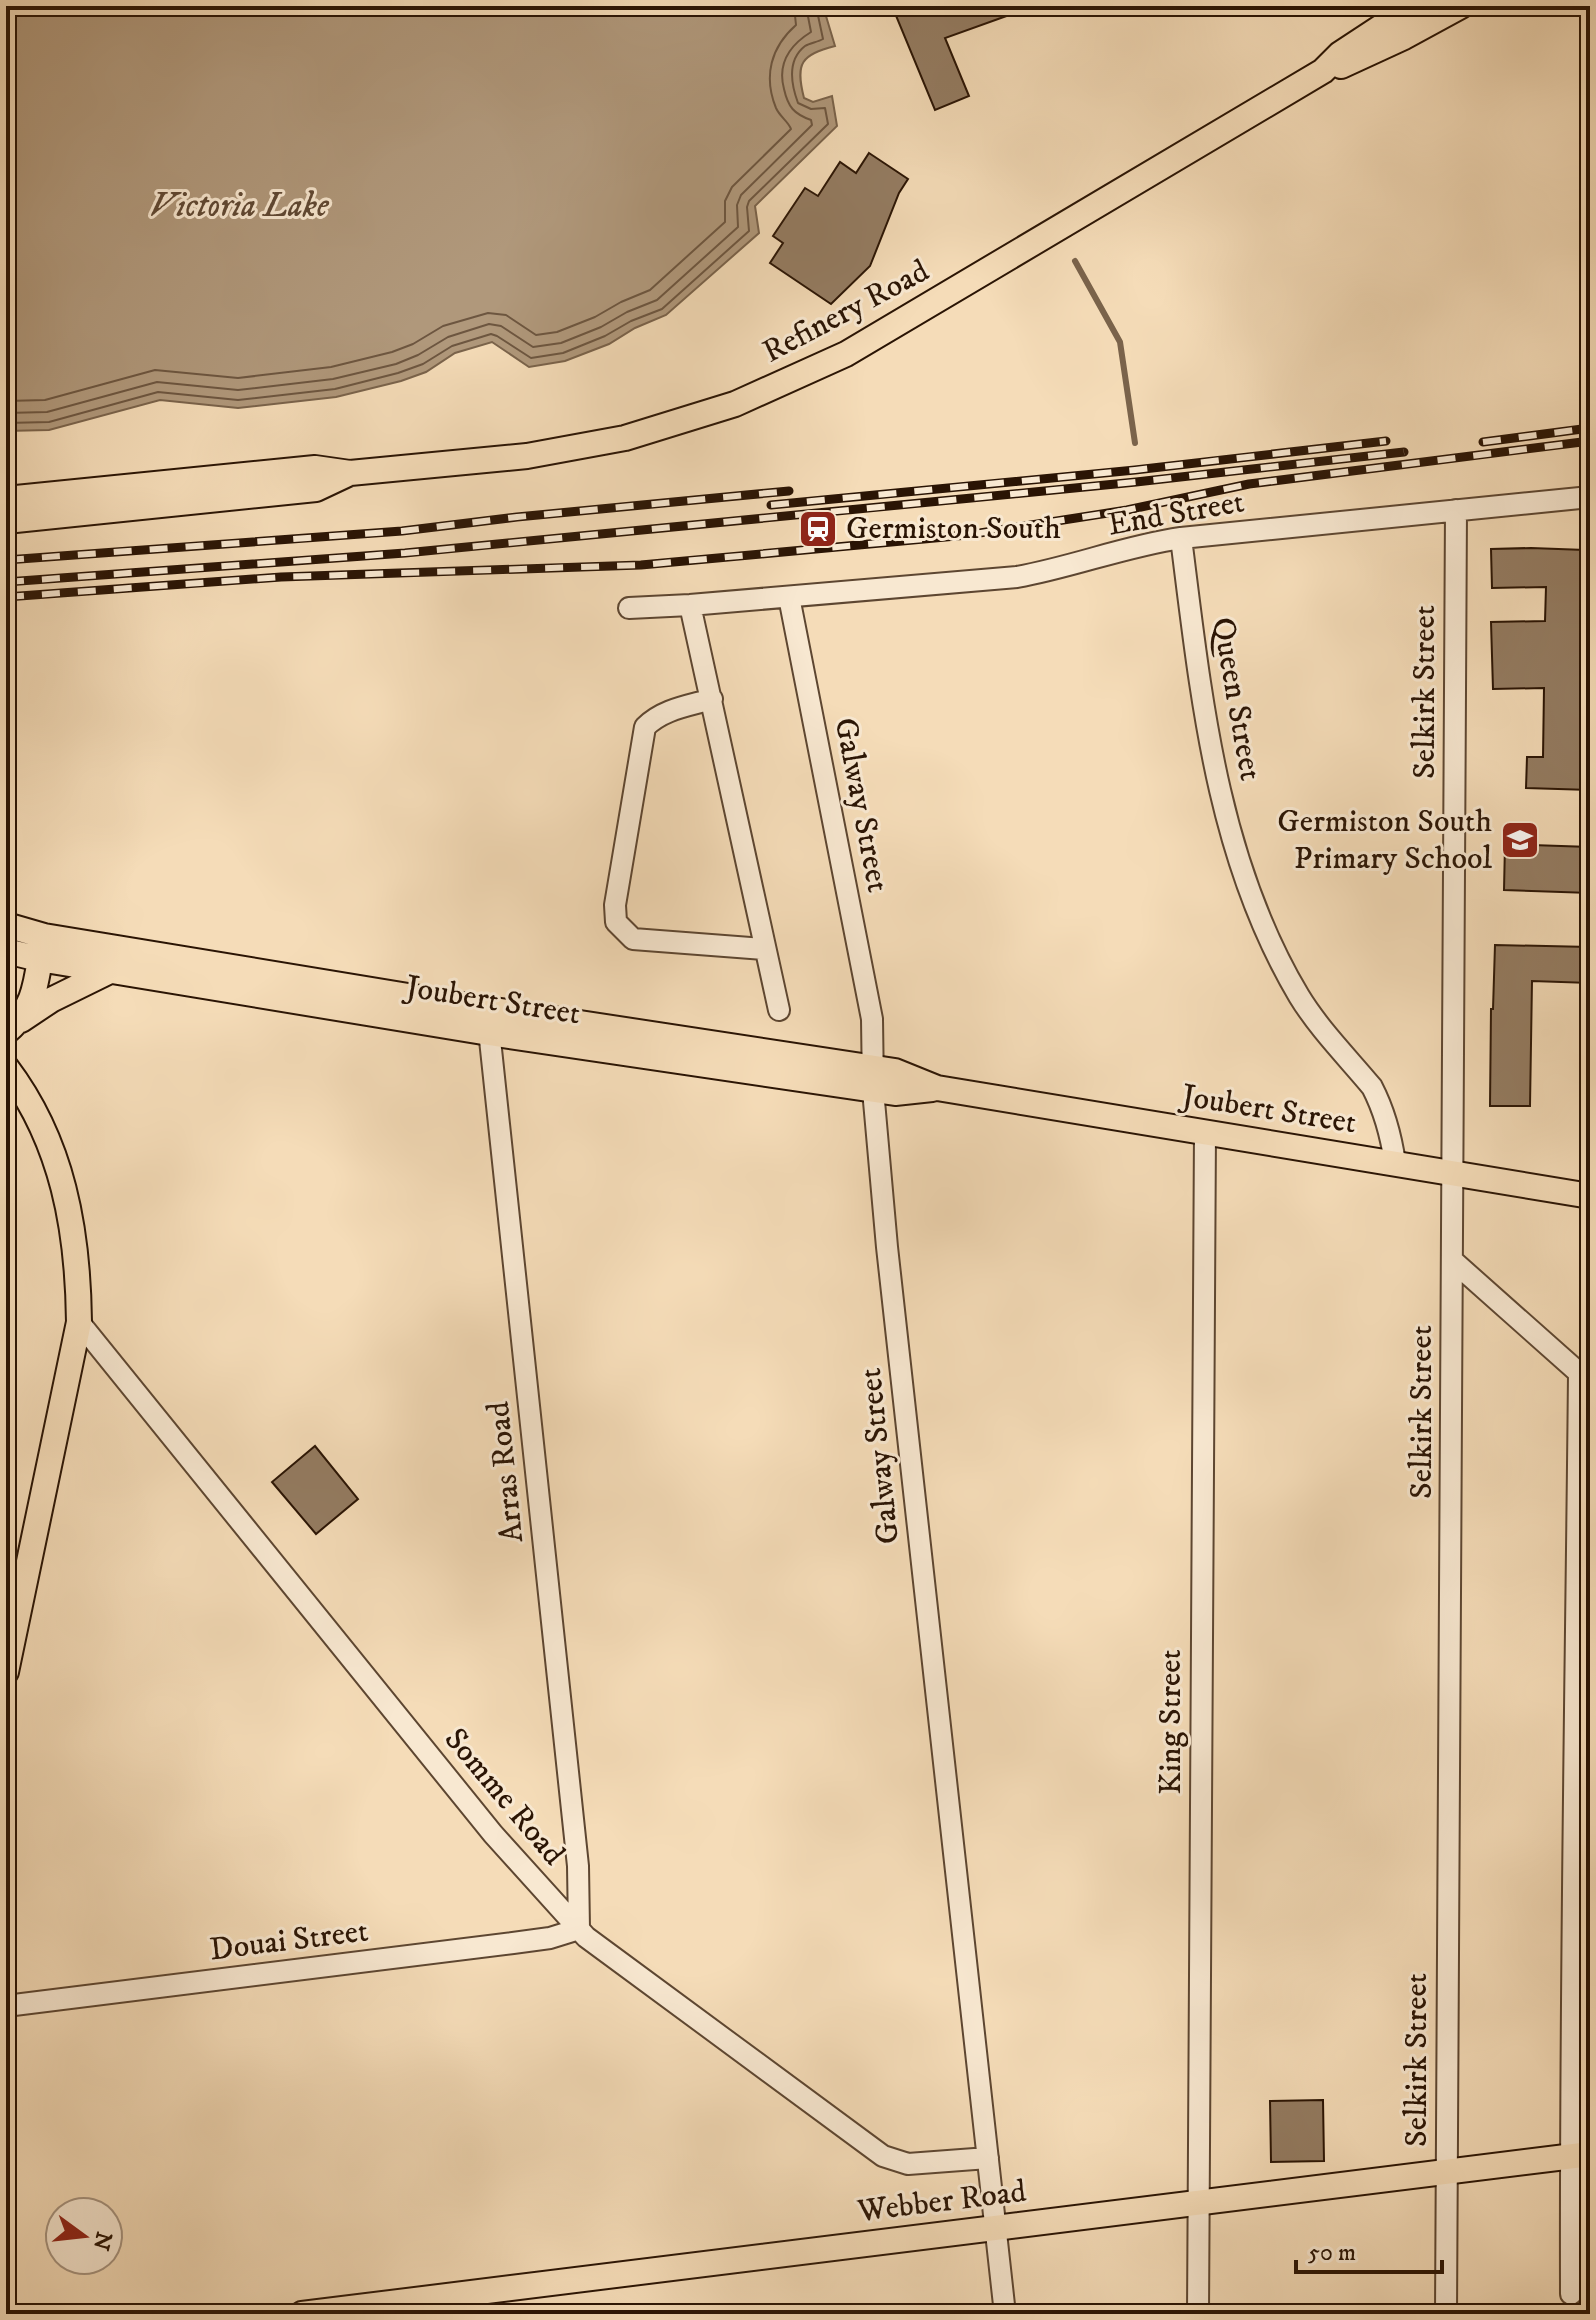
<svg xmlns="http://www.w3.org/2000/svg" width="1596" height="2320" font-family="'IM FELL DW Pica',serif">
<rect width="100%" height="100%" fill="#f5dcb8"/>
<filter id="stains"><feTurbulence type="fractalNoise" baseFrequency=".0025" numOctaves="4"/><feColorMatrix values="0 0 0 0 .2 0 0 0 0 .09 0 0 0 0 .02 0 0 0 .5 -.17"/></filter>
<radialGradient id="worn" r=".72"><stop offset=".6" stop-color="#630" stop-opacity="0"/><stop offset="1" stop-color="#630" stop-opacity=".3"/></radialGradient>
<path fill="#b0987b" stroke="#7a634b" stroke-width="2" d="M6 6H779L796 9 823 6 835 46C801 55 795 63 804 98L813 102 832 96 837 126 755 206 759 233 666 315 635 328 609 344 565 361 529 367 492 342 455 353 426 372 401 381 336 397 238 408 160 400 49 430 6 431Z"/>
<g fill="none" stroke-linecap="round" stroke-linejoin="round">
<path stroke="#6d5640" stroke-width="2" d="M6 401 45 400 155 370 238 378 331 367 392 352 413 344 443 326 488 313 506 315 536 335 557 332 595 317 621 302 650 290 725 222V201L732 187 791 129C788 121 780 117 776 108 763 76 771 47 796 25L794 6
M6 413 47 412 157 382 238 390 333 379 396 364 418 355 448 337 489 324 501 326 533 347 561 343 601 327 627 312 657 300 738 227 737 205 741 195 812 125 811 120C794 114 788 107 784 89 777 63 790 45 811 32L806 6
M6 423 49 422 158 392 238 400 335 389 398 373 423 364 452 346 491 334 497 336 531 358 563 353 605 336 631 321 662 309 749 231 747 207 749 201 828 124 825 108 811 109 798 103C791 84 787 60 805 46 810 43 818 42 823 39L816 6"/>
<path stroke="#7a634b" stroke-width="6" d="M1075 261 1120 342 1135 443"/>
</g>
<path fill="#947c62" stroke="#2a1404" stroke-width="2" d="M892 6H1029V8L945 38 969 96 935 110Z
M869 153 908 179 899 193 870 266 831 304 770 263 783 243 773 236 805 188 818 196 840 162 856 173Z
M1531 548 1585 550 1582 758 1590 759V790L1526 788 1527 757H1543L1544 688 1493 689 1491 622 1545 621 1546 587 1492 588 1491 549Z
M1505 844 1590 847V893L1504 890Z
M1495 945 1590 947V983L1532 981 1530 1106H1490L1491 1009H1493Z
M315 1446 358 1499 316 1534 272 1482Z
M1323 2100 1324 2161 1271 2162 1270 2101Z"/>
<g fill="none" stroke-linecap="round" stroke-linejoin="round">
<defs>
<path id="minor" d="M1181 538C1201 695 1216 857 1299 996 1319 1029 1348 1058 1372 1087 1385 1112 1391 1135 1395 1163
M789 597 872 1019 873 1090 887 1247 1005 2314
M690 605 779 1010
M629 608 690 605 1017 577C1073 567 1125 546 1181 538L1590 497
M712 699C688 706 663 709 645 727L615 905 616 922 633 939 764 949
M1452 1260 1587 1380
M79 1322 493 1834 586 1937 883 2156 908 2164 988 2158
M6 2006 513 1943 550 1938 579 1929 578 1866 488 1021
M1571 2294C1570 1987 1576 1680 1579 1373
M1198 2314 1205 1131
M1446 2314 1456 510"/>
<path id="major" d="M1341 66 1404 37 1461 6
M6 499 315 468 350 473 527 456 625 438 735 404 846 354 1323 71 1340 54 1413 6
M6 521 316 489 350 473
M6 925 44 936 487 1009 895 1071 937 1088 1590 1196
M6 951 39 959 489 1033 895 1093 932 1089
M21 1020 51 1000 110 971
M6 1032C36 1007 36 982 42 946
M6 1067C63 1142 78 1230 79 1322L6 1672
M302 2314 1590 2154"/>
</defs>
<use href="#minor" stroke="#5d4631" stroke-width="24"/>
<use href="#major" stroke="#2a1404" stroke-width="28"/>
<use href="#minor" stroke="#f8e8d1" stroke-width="20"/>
<use href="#major" stroke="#f5dcb8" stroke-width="24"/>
<defs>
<path id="rail" d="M1483 442 1590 428
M771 505 1135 470 1386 441
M6 560 402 531 517 517 789 491
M6 582 405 553 1136 482 1404 452
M6 597 281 577 641 565 967 535 1127 510 1249 484 1590 441"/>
</defs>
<use href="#rail" stroke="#2a1404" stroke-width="9"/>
<use href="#rail" stroke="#f8e8d1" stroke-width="6" stroke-dasharray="18" stroke-linecap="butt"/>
</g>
<defs>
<symbol id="station-square" viewBox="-11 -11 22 22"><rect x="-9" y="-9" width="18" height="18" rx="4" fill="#8f2418" stroke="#f8e8d1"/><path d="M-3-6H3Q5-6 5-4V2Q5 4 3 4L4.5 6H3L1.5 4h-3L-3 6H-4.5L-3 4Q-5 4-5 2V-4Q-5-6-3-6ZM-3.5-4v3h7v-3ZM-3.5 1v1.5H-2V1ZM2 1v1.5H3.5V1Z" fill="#fff"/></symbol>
<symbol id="school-square" viewBox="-11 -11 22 22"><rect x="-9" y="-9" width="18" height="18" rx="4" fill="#8f2418" stroke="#f8e8d1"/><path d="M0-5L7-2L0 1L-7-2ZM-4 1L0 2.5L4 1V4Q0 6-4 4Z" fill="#fff"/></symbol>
</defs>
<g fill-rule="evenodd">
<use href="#station-square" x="796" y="507" width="44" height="44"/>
<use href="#school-square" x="1498" y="818" width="44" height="44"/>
</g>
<g text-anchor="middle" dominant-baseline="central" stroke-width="6" stroke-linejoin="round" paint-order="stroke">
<g font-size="32" fill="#2a1404" stroke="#f8e8d1">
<text transform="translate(846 312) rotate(-28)">Refinery Road</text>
<text transform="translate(1176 514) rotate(-10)">End Street</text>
<text transform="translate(1425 692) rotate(-90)">Selkirk Street</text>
<text transform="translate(1236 699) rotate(80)">Queen Street</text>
<text transform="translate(861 805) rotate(79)">Galway Street</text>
<text transform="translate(493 1001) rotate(9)">Joubert Street</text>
<text transform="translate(1269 1110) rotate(9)">Joubert Street</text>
<text transform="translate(1422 1412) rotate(-90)">Selkirk Street</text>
<text transform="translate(880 1456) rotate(-96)">Galway Street</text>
<text transform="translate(506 1472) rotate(-96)">Arras Road</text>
<text transform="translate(1171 1722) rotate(-90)">King Street</text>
<text transform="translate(504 1797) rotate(50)">Somme Road</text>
<text transform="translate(289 1941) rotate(-7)">Douai Street</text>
<text transform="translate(1417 2060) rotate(-90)">Selkirk Street</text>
<text transform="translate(942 2202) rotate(-7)">Webber Road</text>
</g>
<g font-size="32" fill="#2a1404" stroke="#f8e8d1" text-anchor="start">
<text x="846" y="529">Germiston South</text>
<text x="1492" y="822" text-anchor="end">Germiston South<tspan x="1492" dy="37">Primary School</tspan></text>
</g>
<g font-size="34" font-style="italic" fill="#604934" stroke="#f8e8d1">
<text x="239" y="206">Victoria Lake</text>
</g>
</g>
<rect width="1596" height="2320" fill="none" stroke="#f5dcb8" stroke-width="32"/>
<rect x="8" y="8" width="1580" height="2304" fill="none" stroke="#2a1404" stroke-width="4"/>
<rect x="16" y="16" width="1564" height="2288" fill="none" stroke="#2a1404" stroke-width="2"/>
<g transform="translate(84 2236) rotate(105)"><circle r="38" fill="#f8e8d1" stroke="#a6937f" stroke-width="2"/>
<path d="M0-6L14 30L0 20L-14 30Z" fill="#8f2418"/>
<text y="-12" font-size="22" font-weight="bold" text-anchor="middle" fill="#2a1404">N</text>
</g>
<path d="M1296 2260v12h146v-12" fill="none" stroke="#2a1404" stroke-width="4"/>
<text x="1308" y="2260" font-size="24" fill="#2a1404" stroke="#f8e8d1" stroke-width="6" paint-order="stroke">50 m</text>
<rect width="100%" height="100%" filter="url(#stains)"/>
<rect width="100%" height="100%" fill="url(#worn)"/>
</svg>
